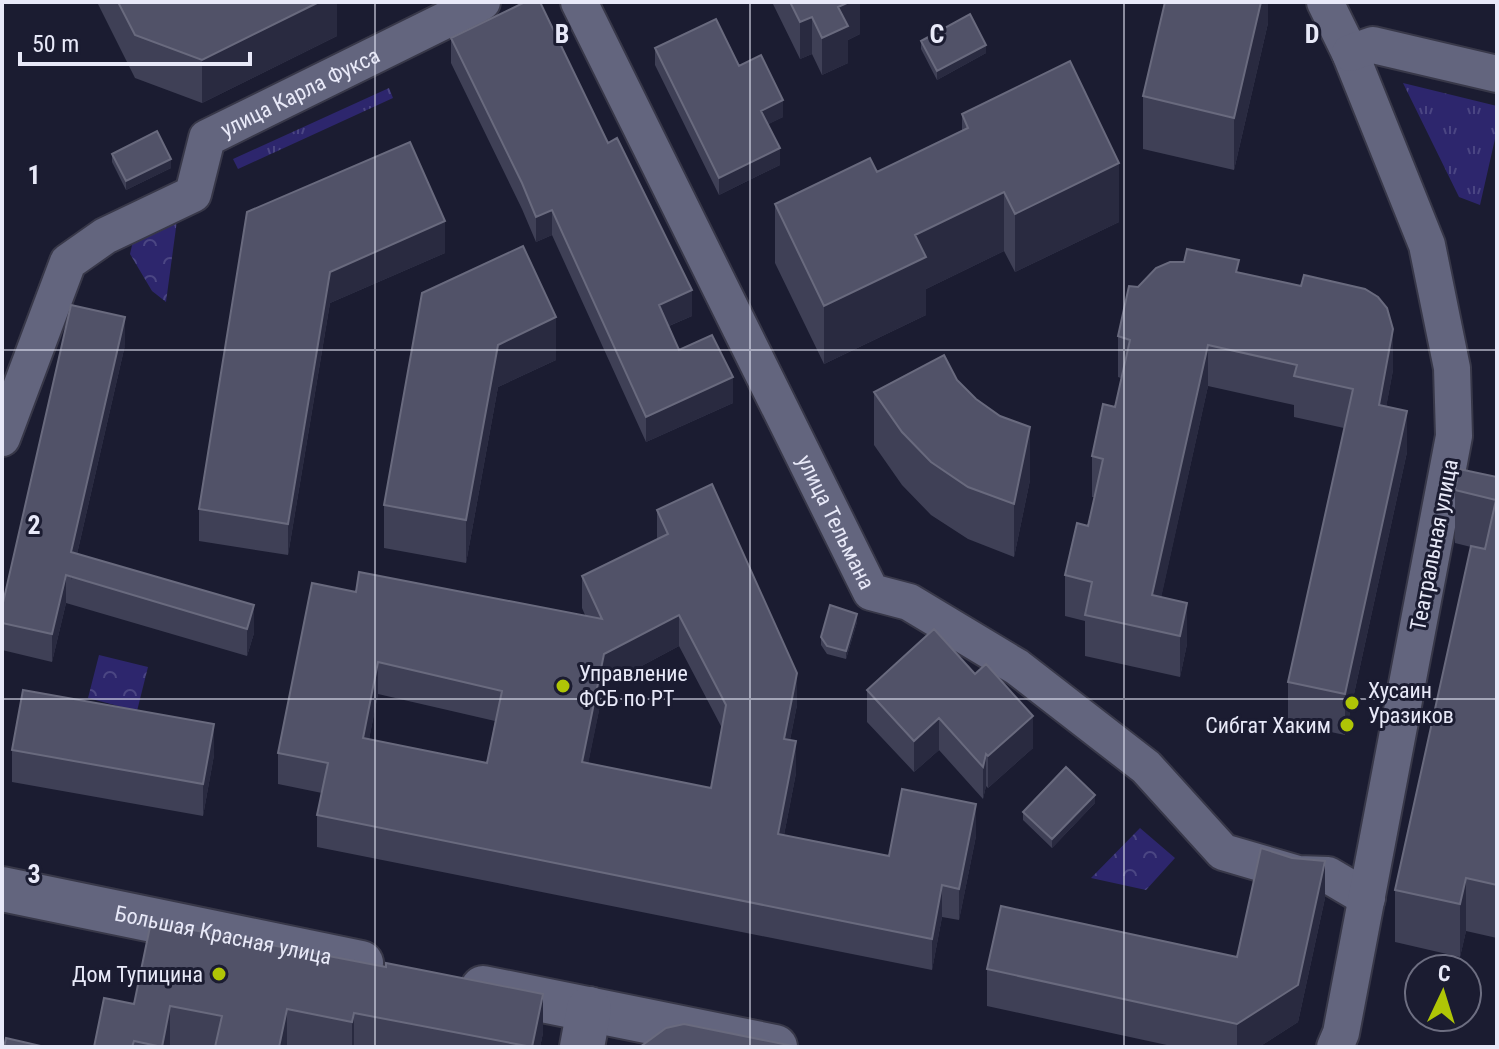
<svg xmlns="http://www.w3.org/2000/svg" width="1499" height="1049" font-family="'Roboto Condensed',sans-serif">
<defs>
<pattern id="grass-tufts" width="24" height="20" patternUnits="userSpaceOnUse" patternTransform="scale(2)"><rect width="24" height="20" fill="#2d266d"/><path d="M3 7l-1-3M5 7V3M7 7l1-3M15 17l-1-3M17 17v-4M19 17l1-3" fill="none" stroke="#4b4683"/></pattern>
<pattern id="forest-crowns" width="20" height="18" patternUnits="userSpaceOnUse" patternTransform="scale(2)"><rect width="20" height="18" fill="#2d266d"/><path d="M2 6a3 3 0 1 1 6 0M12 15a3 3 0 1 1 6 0" fill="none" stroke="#4b4683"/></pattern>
</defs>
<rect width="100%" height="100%" fill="#1b1c31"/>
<path fill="url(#grass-tufts)" d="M1403 83 1497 106V130L1480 205 1459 197Z
M389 88 393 98 238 169 233 159Z"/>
<path fill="url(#forest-crowns)" d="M178 213 166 302 152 291 130 254 133 241Z
M99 655 148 667 137 711 88 698Z
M1140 828 1175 858 1146 890 1091 878Z"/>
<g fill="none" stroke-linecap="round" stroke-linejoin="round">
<defs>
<g id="street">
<path id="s1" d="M579 2 871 592 909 602 1017 667 1146 767 1223 852 1298 874 1328 875 1367 898"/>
<path d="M1325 2 1350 53 1427 245 1452 368 1454 436 1341 1033 1335 1047"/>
<path d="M1350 53 1373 45 1497 74"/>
<path id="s2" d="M2 438 68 262 105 236 193 194 207 138 482 2"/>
</g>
<g id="secondary">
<path id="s3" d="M2 889 361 963"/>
<path d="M483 988 775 1047"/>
<path d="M582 1047 589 1009"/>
</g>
</defs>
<use href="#street" stroke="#383849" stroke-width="40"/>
<use href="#secondary" stroke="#383849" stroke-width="48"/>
<use href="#street" stroke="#63657e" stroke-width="36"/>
<use href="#secondary" stroke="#63657e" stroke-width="44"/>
</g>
<path fill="#3f4056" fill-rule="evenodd" d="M97 2H337V36L202 103 135 78Z
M772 2H860V34L848 40V63L822 75 812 54 800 59Z
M1268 2V23L1234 170 1143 149V96Z
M451 38 692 316 669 326 679 350 733 403 646 442 552 235 536 242 522 209 451 63Z
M921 41 986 53 937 80 921 49Z
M655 48 739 66 783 117 768 124 780 165 719 195 655 65Z
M962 114 1119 222 1015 272 1004 251 926 289V315L824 364 775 263V204L877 172 962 131Z
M112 154 171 168 126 190 112 162Z
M247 212 445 253 330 303 288 555 199 541V509Z
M1239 272 1393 370 1386 407 1407 452 1345 735 1288 723V682L1344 428 1294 417V405L1208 386 1161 597 1187 644 1180 677 1085 656V621L1065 616V575L1088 526 1095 497H1092V456L1115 407 1121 378 1118 377V336Z
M422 293 556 360 498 387 466 563 384 548V505Z
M125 345 77 554 254 605V633L247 656 66 603 52 662 2 650V607Z
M957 380 1030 480 1014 557 968 539 931 515 902 485 874 445V392Z
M1497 477V938L1466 931 1460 957 1395 942V890L1471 547 1455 543V490Z
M657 510 797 705 790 740 796 773 784 835 889 856 976 836 959 920 942 917 932 970 317 847V815L322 793 278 784V753L356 592 585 615 582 608V576L657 539ZM679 646 722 728 711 788 588 763 604 686ZM378 694 495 721 487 763 369 739Z
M857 622 846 659 827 654 821 645V637Z
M867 690 1033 748 988 788 986 786 983 799 939 750 914 772 867 722Z
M12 750 214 755 203 816 12 782Z
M1095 803 1052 848 1023 820V812Z
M1325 898 1298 1022 1259 1047H1176L987 1006V969L1237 957Z
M151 922 543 1033 540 1047H182L170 1045V1047H94L134 1004Z"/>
<path fill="#292a40" d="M319 2H337V36L202 103V60Z
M849 2H860V34L848 40V63L822 75V38L838 7Z
M1261 2H1268V23L1234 170V118Z
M812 17V54L800 59V22Z
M986 45V53L937 80V71Z
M783 100V117L761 128V111Z
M780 148V165L719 195V178Z
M171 159V168L126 190V181Z
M1119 163V222L1015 272V214Z
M1004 192V251L926 289V315L824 364V306L915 235Z
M552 210V235L536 242V217Z
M445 221V253L330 303 288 555V524L330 272Z
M692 290V316L659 330V305Z
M125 317V345L71 580V552Z
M556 317V360L498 387 466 563V520L498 345Z
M1393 329V370L1379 446V405Z
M1208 345V386L1154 630 1152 595Z
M733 377V403L646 442V417Z
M1407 411V452L1345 735V694Z
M1030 427V480L1014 557V504Z
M66 575V603L52 662V634Z
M1187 603V644L1180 677V636Z
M254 605V633L247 656V629Z
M857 614V622L846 659V651Z
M679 615V646L604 686 582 794V762L604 654Z
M378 662V694L363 770V738Z
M797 673V705L784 770V739Z
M1033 716V748L988 788V756Z
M939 718V750L914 772V741Z
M214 724V755L203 816V784Z
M796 741V773L778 866V834Z
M986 754V786L983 799V767Z
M1095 795V803L1052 848V839Z
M976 804V836L959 920V889Z
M1325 861V898L1298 1022 1259 1047H1237V1024Z
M1466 878V931L1460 957V904Z
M942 885V917L932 970V939Z
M543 994V1033L540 1047H532Z
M170 1006V1047H162Z
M287 1009V1047H279Z
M354 1013V1047H352V1022Z"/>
<path fill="#515268" stroke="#696a7e" stroke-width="2" fill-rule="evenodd" d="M118 2H319L202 60 135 35Z
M525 2H540L608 143 617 138 692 290 659 305 679 350 712 335 733 377 646 417 552 210 536 217 522 183 451 38Z
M790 2H849L838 7 848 26 822 38 812 17 800 22Z
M1165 2H1261L1234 118 1143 96Z
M970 14 986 45 937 71 921 41Z
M716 19 739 66 761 55 783 100 761 111 780 148 719 178 655 48Z
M1070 61 1119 163 1015 214 1004 192 915 235 926 257 824 306 775 204 870 158 877 172 968 128 962 114Z
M157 131 171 159 126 181 112 154Z
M410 142 445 221 330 272 288 524 199 509 247 212Z
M523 246 556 317 498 345 466 520 384 505 422 293Z
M1187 249 1239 260 1236 272 1301 286 1304 275 1365 289 1378 297 1387 308 1393 329 1379 405 1407 411 1345 694 1288 682 1353 389 1294 376 1297 365 1208 345 1152 595 1187 603 1180 636 1085 615 1092 582 1065 575 1077 523 1088 526 1103 459 1092 456 1103 404 1115 407 1130 340 1118 336 1129 286 1138 287 1156 268 1170 262H1184Z
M71 305 125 317 71 552 254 605 247 629 66 575 52 634 2 623V607Z
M944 355 957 380 976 399 1000 416 1030 427 1014 504 968 487 931 462 902 432 874 392Z
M1459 469 1497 477V885L1466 878 1460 904 1395 890 1471 546 1485 549 1496 500 1455 490Z
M712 484 797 673 784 739 796 741 778 834 889 856 902 789 976 804 959 889 942 885 932 939 317 815 328 763 278 753 312 583 356 592 359 572 602 619 582 576 668 534 657 510ZM679 615 726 705 711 788 582 762 604 654ZM378 662 502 691 487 763 363 738Z
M830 605 857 614 846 651 827 646 821 637Z
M934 629 975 674 986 664 1033 716 988 756 986 754 983 767 939 718 914 741 867 690Z
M23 690 214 724 203 784 12 750Z
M1066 767 1095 795 1052 839 1023 812Z
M1261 848 1292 858 1325 861 1298 985 1237 1024 987 969 1001 906 1237 957Z
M151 922 386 967V963L543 994 532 1047 354 1013 352 1022 287 1009 279 1047H215L222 1016 170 1006 162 1047 134 1041 132 1047H94L104 998 134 1004Z
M684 1024 798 1047H640L666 1028Z
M6 1038 45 1047H4Z"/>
<path fill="none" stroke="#e8e9f8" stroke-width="2" stroke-opacity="0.55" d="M375 2V1047M750 2V1047M1124 2V1047M2 350H1497M2 699H1497"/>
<g fill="#afc506" stroke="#1b1c31" stroke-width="3">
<circle cx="563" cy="686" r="8"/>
<circle cx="1352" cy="703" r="8"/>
<circle cx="1347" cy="725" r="8"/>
<circle cx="219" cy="974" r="8"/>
</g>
<g text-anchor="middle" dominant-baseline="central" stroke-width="6" stroke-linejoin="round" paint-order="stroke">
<g font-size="22" fill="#e8e9f8" stroke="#1b1c31">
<text stroke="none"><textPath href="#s2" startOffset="492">улица Карла Фукса</textPath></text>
<text stroke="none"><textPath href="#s1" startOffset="580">улица Тельмана</textPath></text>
<text transform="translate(1434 545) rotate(-79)">Театральная улица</text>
<text stroke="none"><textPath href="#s3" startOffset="226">Большая Красная улица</textPath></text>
</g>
<g font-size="22" fill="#e8e9f8" stroke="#1b1c31" text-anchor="start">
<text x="579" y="673">Управление<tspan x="579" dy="25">ФСБ по РТ</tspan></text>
<text x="1368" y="690">Хусаин<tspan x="1368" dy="25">Уразиков</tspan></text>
<text x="1331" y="725" text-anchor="end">Сибгат Хаким</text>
<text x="203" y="974" text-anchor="end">Дом Тупицина</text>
</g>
</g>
<g font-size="26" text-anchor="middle" font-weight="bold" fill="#e8e9f8" stroke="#1b1c31" stroke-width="6" stroke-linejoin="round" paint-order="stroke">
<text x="562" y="43">B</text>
<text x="937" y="43">C</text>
<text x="1312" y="43">D</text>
<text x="34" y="184">1</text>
<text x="34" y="534">2</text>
<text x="34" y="883">3</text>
</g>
<rect width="1499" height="1049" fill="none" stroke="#e8e9f8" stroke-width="8"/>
<g transform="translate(1443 993) rotate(4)"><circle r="38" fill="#1b1c31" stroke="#6d6e81" stroke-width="2"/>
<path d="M0-6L14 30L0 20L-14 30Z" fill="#afc506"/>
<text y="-12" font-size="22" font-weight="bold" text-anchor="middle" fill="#e8e9f8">С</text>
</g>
<path d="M20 52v12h230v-12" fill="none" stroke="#e8e9f8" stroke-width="4"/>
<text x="32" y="52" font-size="24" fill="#e8e9f8" stroke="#1b1c31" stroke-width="6" paint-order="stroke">50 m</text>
</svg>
